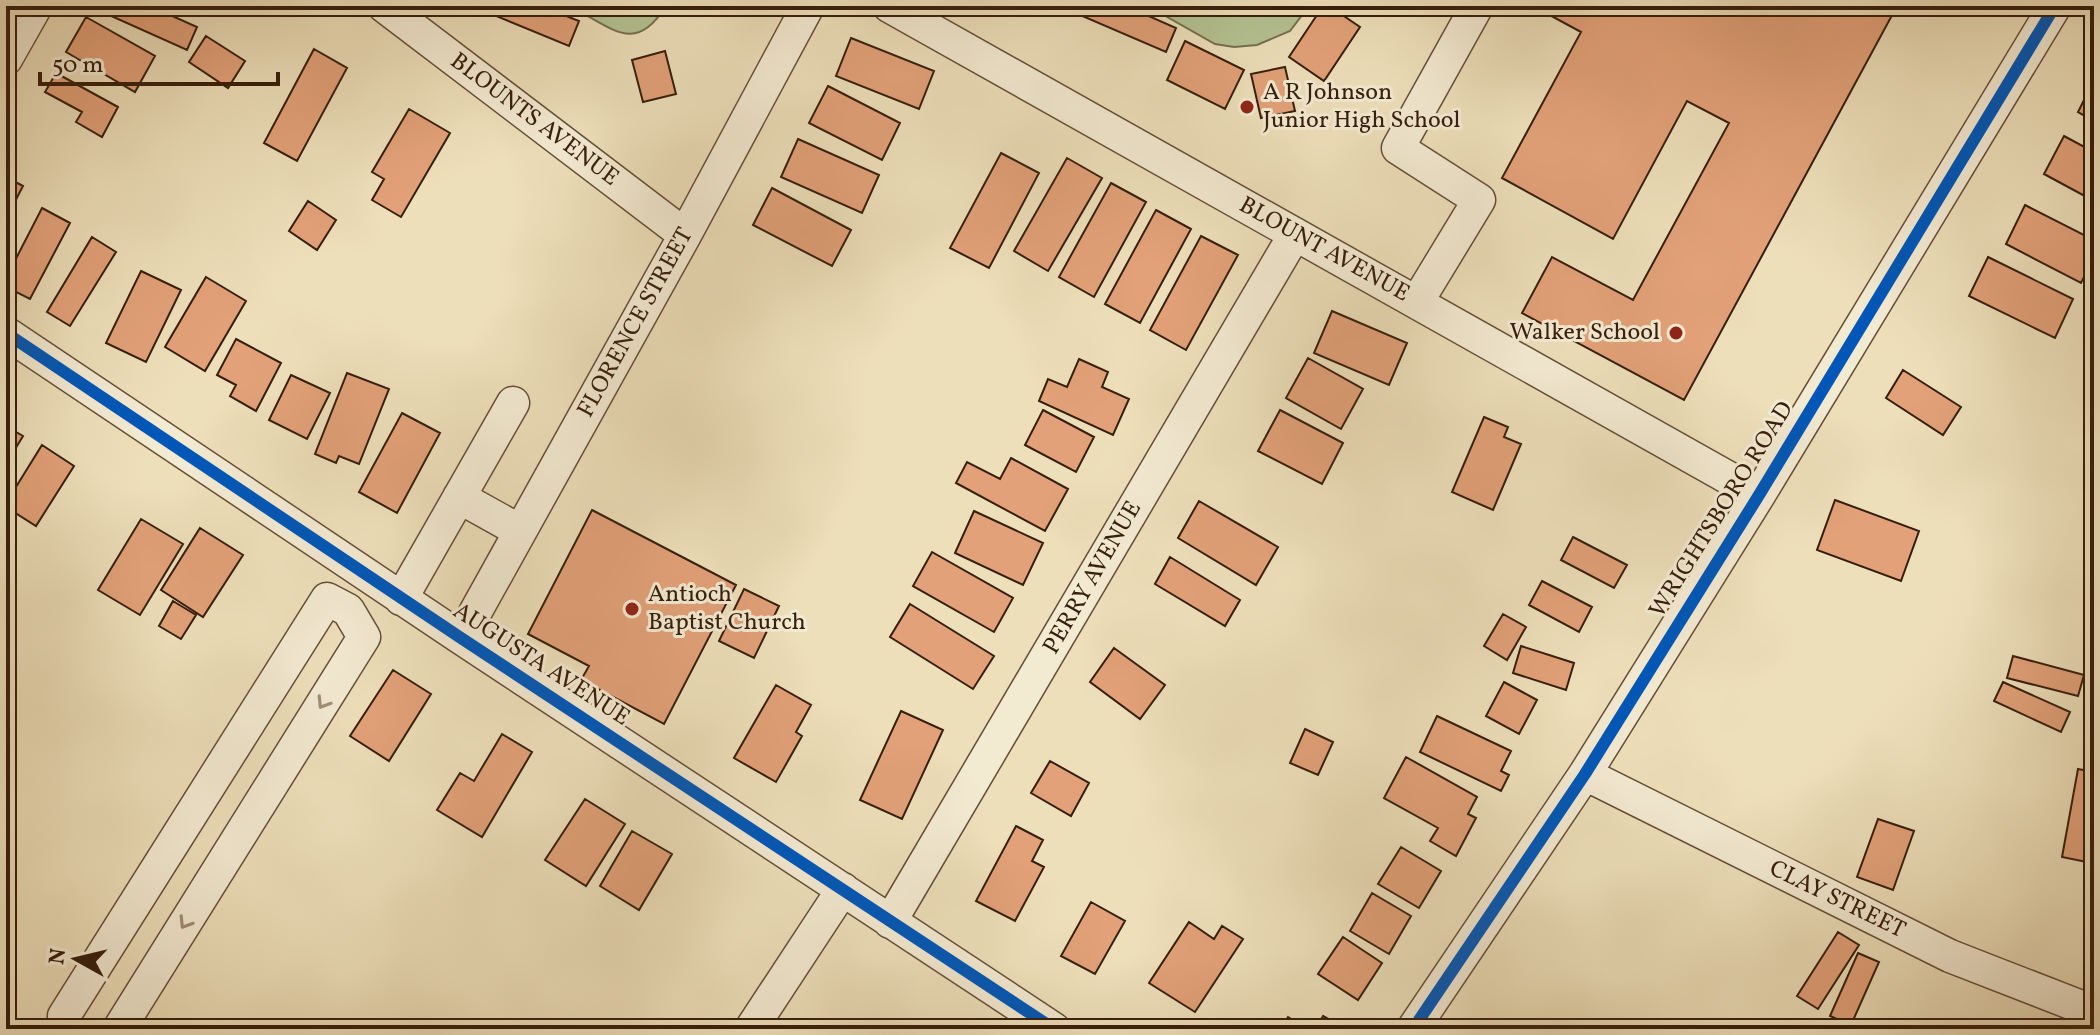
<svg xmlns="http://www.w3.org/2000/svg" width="2100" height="1035" font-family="Vollkorn,serif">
<rect width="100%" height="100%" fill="#eddfba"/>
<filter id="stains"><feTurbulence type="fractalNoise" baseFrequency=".0025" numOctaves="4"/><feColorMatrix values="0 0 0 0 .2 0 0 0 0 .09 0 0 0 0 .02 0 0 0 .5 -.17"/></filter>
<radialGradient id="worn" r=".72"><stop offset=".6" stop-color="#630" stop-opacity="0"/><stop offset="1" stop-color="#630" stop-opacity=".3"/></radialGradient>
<path fill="#b4c292" stroke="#757050" stroke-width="2" d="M569 6H666C634 57 611 26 569 6Z
M1148 6H1309L1290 31 1257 45 1234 47 1215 44Z"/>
<path fill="#e2a178" stroke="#361e0d" stroke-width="2" d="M89 6H163L161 11 197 27 187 50Z
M478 6H541L579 21 569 46 477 8Z
M1076 6H1126L1176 28 1166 52 1073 12Z
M1323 6H1329L1360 27 1324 81 1289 57Z
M1533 6H1897L1684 400 1522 313 1552 257 1633 300 1729 123 1687 101 1613 239 1502 178 1581 32Z
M86 17 155 56 135 92 66 52Z
M206 36 245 61 228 88 189 62Z
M851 38 934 71 919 109 836 76Z
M1185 41 1244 70 1225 109 1167 80Z
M314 49 347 68 297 161 264 143Z
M665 51 676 94 643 102 632 60Z
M1285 67 1295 111 1261 118 1251 74Z
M56 73 118 107 102 137 76 122 82 112 45 92Z
M2094 80V121L2078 112Z
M828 86 900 123 882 160 809 123Z
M409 109 450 133 401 217 372 200 384 179 372 172Z
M2064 136 2094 152V201L2044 174Z
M798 139 879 175 862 213 781 177Z
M1001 153 1039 173 989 268 950 248Z
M1067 158 1102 178 1048 271 1014 251Z
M6 177 23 186 6 219Z
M1111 183 1146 202 1094 297 1059 277Z
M772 188 851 230 832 266 753 225Z
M308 201 336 220 317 250 289 231Z
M2025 205 2094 240V257L2081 283 2006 244Z
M42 208 70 223 30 299 6 287V278Z
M1156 210 1191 229 1140 323 1105 304Z
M1201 236 1238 255 1186 350 1150 330Z
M92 237 116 252 70 326 47 312Z
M1988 257 2073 299 2055 338 1969 296Z
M141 271 181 290 146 362 106 343Z
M206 277 246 301 205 371 165 347Z
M1332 311 1407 343 1389 385 1314 353Z
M236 339 281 363 256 411 230 396 236 385 217 375Z
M1308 358 1363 389 1341 429 1286 398Z
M1079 359 1108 372 1102 387 1129 399 1113 435 1039 401 1048 379 1067 387Z
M1903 370 1961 407 1943 435 1886 398Z
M347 373 389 389 359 464 339 456 336 463 315 454Z
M291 375 330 393 307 439 269 420Z
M1043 410 1094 437 1076 472 1025 445Z
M1280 410 1343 443 1322 484 1258 451Z
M402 413 440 433 397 513 359 492Z
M1484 417 1508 427 1504 437 1521 444 1493 510 1452 492Z
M6 426 23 436 6 464Z
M42 445 74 466 36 526 6 507V503Z
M1011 458 1068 489 1045 531 956 483 967 462 1000 479Z
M1835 500 1919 531 1901 581 1817 550Z
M1199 501 1278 547 1256 585 1178 538Z
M592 510 736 585 664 724 581 680 589 666 528 634Z
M974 511 1043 543 1023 585 955 553Z
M141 519 183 544 140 615 98 590Z
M200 528 243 555 203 617 161 590Z
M1573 537 1627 565 1614 588 1561 560Z
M932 552 1013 598 994 632 913 586Z
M1170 557 1240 600 1225 626 1155 584Z
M1542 581 1592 607 1579 632 1529 605Z
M744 589 779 606 754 658 719 641Z
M173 601 196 615 181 639 159 626Z
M910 604 994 656 973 689 890 637Z
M1503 614 1526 627 1507 660 1484 646Z
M1521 646 1574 663 1566 690 1513 673Z
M1114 648 1165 685 1140 719 1090 682Z
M2013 656 2084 675 2078 696 2007 678Z
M393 670 431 694 389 761 350 736Z
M1504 682 1537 700 1519 734 1486 716Z
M2003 682 2070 712 2061 732 1994 701Z
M776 685 811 705 796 732 802 736 776 782 734 758Z
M901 711 943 730 902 819 860 800Z
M1437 716 1511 751 1501 771 1509 775 1501 791 1420 752Z
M1305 729 1333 742 1318 775 1290 763Z
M502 734 532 752 482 837 437 810 460 773 474 781Z
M1406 757 1477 797 1468 814 1476 818 1456 856 1430 841 1438 828 1384 798Z
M1050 761 1089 783 1071 816 1031 793Z
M2078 769 2094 772V826L2087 862 2062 857Z
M585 799 625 824 586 886 545 860Z
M1878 819 1914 831 1893 890 1857 877Z
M1016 826 1043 840 1032 861 1044 867 1015 921 976 901Z
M632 831 672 854 639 910 600 886Z
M1401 847 1441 871 1419 908 1378 884Z
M1372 893 1411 916 1389 954 1350 931Z
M1091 902 1125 921 1095 974 1061 956Z
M1189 922 1214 939 1222 926 1243 939 1195 1012 1149 983Z
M1838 932 1859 945 1818 1009 1797 996Z
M1343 937 1382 963 1358 1000 1318 974Z
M1858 953 1879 962 1851 1025 1830 1016Z
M1323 1016 1347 1029H1316Z
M1288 1017 1309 1029H1281Z"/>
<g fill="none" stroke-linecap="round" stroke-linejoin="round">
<defs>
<path id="minor" d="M384 6 685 235
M889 6 1759 495
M6 59 36 6
M1417 302 1479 200 1398 148 1477 6
M6 333 461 638 1054 1029
M459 497 520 531
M401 599 513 403
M461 638 685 235 808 6
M1585 774 1950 956 2094 1012
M890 922 1295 234
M64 1016 327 599 348 610 364 637 119 1029
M751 1029 843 889
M1413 1029 1585 774 1759 495 2055 6"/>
</defs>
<use href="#minor" stroke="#644e38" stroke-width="35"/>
<use href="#minor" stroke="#f3ead2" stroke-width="32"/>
<defs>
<path id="cycleway" d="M6 333 461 638 1054 1029
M1413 1029 1585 774 1759 495 2055 6"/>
</defs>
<use href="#cycleway" stroke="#f3ead2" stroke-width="17"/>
<use href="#cycleway" stroke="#0057b8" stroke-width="12"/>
</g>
<defs><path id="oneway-chevron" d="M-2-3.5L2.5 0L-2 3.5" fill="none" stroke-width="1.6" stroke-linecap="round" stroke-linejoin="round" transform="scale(2)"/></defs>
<g stroke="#9e8e79">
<use href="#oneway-chevron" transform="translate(323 703) rotate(122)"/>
<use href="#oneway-chevron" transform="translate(185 923) rotate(122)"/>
</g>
<g fill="#8f2418" stroke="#f3ead2" stroke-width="3">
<circle cx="1247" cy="107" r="8"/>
<circle cx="1676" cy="333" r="8"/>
<circle cx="632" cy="609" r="8"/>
</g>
<g text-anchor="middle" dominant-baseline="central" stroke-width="6" stroke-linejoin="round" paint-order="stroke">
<g font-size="24" fill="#361e0d" stroke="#f3ead2" text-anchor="start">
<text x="1263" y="93">A R Johnson<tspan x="1263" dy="28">Junior High School</tspan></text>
<text x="1660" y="333" text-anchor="end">Walker School</text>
<text x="648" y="595">Antioch<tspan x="648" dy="28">Baptist Church</tspan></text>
</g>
<g font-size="24" fill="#361e0d" stroke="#f3ead2">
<text transform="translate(534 120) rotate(37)">BLOUNTS AVENUE</text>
<text transform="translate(1324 250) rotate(29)">BLOUNT AVENUE</text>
<text transform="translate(636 323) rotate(-61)">FLORENCE STREET</text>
<text transform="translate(1722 510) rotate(-58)">WRIGHTSBORO ROAD</text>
<text transform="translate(1093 578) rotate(-60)">PERRY AVENUE</text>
<text transform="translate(541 665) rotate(33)">AUGUSTA AVENUE</text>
<text transform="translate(1837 900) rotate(26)">CLAY STREET</text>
</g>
</g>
<rect width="2100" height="1035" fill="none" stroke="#eddfba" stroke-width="32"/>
<rect x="8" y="8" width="2084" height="1019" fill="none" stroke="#361e0d" stroke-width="4"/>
<rect x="16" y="16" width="2068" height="1003" fill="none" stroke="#361e0d" stroke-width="2"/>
<g transform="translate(76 959) rotate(278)" stroke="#f3ead2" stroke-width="6" paint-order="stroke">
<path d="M0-6L14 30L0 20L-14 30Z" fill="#361e0d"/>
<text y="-12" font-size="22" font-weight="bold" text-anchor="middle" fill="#361e0d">N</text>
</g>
<path d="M40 72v12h238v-12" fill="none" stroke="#361e0d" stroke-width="4"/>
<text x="52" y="72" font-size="24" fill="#361e0d" stroke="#f3ead2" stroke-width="6" paint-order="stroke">50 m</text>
<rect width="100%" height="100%" filter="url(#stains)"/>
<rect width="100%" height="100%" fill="url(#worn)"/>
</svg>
